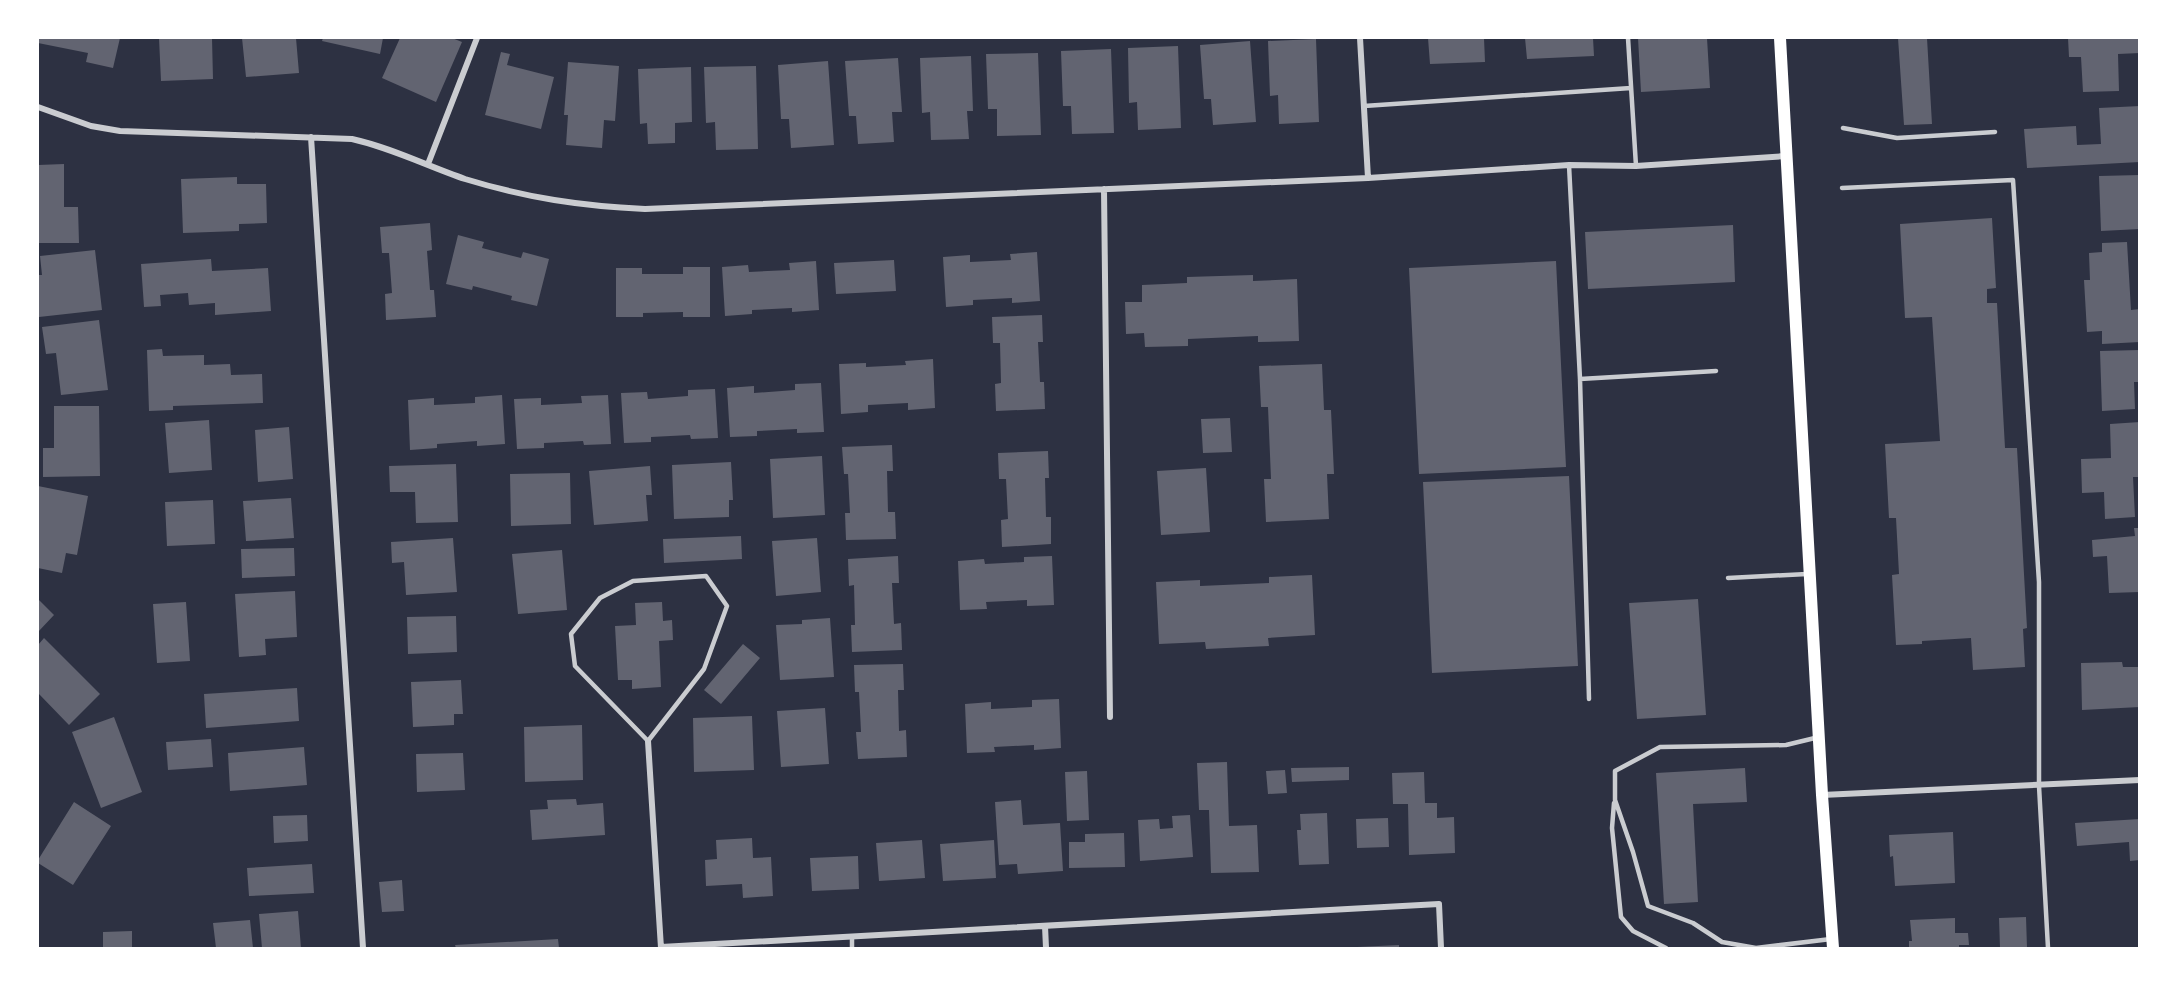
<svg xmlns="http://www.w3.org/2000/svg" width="2177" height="986" font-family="Rubik,sans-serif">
<rect width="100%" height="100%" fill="#2d3142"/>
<path fill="#626471" d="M39 38H120L113 68 86 62 88 53 38 43Z
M159 38H212L213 79 161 81Z
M242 38H296L299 73 246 77Z
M323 38H383L380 54 322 41Z
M400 38H452L462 42 436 102 382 78Z
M1428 38H1484L1485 62 1430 64Z
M1525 38H1593L1594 56 1527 59Z
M1638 38H1707L1710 88 1641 92Z
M1898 38H1927L1932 124 1904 125Z
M2068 38H2140V53L2118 54 2119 91 2083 92 2081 57H2069Z
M1316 39 1319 122 1279 124 1278 95 1270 96 1268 41Z
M1250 41 1256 122 1213 125 1211 99H1204L1200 45Z
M1178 46 1181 128 1138 130 1137 102 1129 103 1128 48Z
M1111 49 1114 133 1072 134 1071 106H1063L1061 51Z
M501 52 510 54 507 65 554 77 541 129 485 115Z
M1038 53 1041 135 997 136V109H988L986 54Z
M971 56 973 111H967L969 139 931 140 930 112 922 113 920 58Z
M898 58 902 112H892L894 142 858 144 856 116H849L845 61Z
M828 61 834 145 791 148 789 119H781L778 65Z
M568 62 619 66 615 121 604 120 602 148 566 145 568 115H564Z
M756 66 758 149 716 150 715 122 706 123 704 67Z
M691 67 692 122 675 123V143L648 144 647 123 640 124 638 69Z
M2140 106V162L2027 168 2024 129 2076 126 2077 145 2101 144 2099 108Z
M64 164V207H78L79 243H38V165Z
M2140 175V229L2101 231 2099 176Z
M237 177V184H266L267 223 239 224V231L183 233 181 179Z
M1992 218 1996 288 1987 289V303H1997L2005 448H2017L2027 628 2023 629 2025 667 1973 670 1971 638 1922 641V644L1896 645 1892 575 1899 574 1896 518H1889L1885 444 1940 441 1932 317 1905 318 1900 224Z
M430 223 432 250 427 251 430 290H434L436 317 386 320 385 294 392 293 389 253H382L380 227Z
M1733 225 1735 282 1588 289 1585 232Z
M458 235 484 242 482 248 521 258 523 252 549 259 537 306 511 300 512 296 473 286 472 290 446 284Z
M2127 242 2131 310 2140 309V342L2102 344V331L2087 332 2084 280H2090L2089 253 2102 252V243Z
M95 250 102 310 39 317 38 275H42L40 256Z
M1037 252 1040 301 1012 303V298L973 300V305L946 307 943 257 970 255V262L1011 260 1010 254Z
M211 259 212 271 268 268 271 311 215 315V303L189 305 188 293 160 295 161 306 144 307 141 264Z
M894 260 896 291 836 294 834 263Z
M816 261 819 310 792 312V308L752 310V314L725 316 722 267 748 265 749 272 790 270 789 263Z
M1556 261 1566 467 1419 474 1409 268Z
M683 267H710V317H683V312L643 313V317H616V268H642V274H683Z
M1253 275V281L1297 279 1299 341 1258 342V336L1188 339V346L1145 347 1144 333 1126 334 1125 302H1142V285L1187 283V277Z
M1042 315 1043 342H1038L1040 382H1044L1045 409 996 411 995 384 1001 383 1000 343H993L992 317Z
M99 320 108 390 61 395 56 353 46 354 42 327Z
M162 349 163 356 204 355V365L230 364 231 375 262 374 263 403 173 406V410L149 411 147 350Z
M2140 350V382H2134L2135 409 2102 411 2100 351Z
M933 359 935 408 908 410V403L868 405V412L841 414 839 364 866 363V367L906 365 905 361Z
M1322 364 1324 410H1331L1334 474H1327L1329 519 1266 522 1264 479H1271L1268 407H1261L1259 366Z
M821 383 824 432 797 433V429L757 431V436L730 437 727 388 754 386V393L795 390V384Z
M715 389 718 438 691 439 690 435 651 437V442L624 443 621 393 647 392 648 399 688 396V390Z
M502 395 505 444 477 446V441L437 444V448L410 450 408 400 434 398V405L475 403V397Z
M608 395 611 444 584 445 583 441 544 443V448L517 449 514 399 541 398V405L582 403 581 396Z
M54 406H99L100 476 43 477V448H54Z
M1230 418 1232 452 1203 453 1201 419Z
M209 420 212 470 169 473 165 423Z
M2140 422V477H2133L2135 517 2105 519 2104 492 2082 493 2081 459 2111 458 2110 424Z
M289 427 293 479 258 482 255 430Z
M892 445 893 471H887L888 512H895L896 539 846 540 845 513H850L848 474H844L842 447Z
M1048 451 1049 478H1045L1046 517H1051V544L1002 547 1001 520 1008 519 1006 479H999L998 453Z
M822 456 825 515 773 518 770 459Z
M731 462 733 500H729V517L674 519 672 465Z
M456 464 458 522 416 523 415 492H390L389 466Z
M650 466 652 495H646L648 521 594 525 589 471Z
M1206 468 1210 532 1161 535 1157 471Z
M570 473 571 524 511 526 510 474Z
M1569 476 1578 666 1432 673 1423 482Z
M38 486 88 496 77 555 66 553 62 573 38 568Z
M291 498 294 538 246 541 243 501Z
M213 500 215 544 167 546 165 502Z
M2134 528H2140V592L2109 593 2107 556 2093 557 2092 540 2135 536Z
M741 536 742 559 664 563 663 539Z
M453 538 457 592 406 595 404 562 392 563 391 542Z
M817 538 821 592 776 596 772 541Z
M294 548 295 576 242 578 241 549Z
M562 550 567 610 518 614 512 554Z
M898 556 899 583H892L894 624 901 623 902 650 852 652 851 625H855L854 585 849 586 848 559Z
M1052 556 1054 605 1027 606V600L986 602 987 609 960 610 958 561 984 559 985 564 1024 562V557Z
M1312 575 1315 635 1268 638 1269 646 1206 649 1205 642 1159 644 1156 582 1200 580V586L1269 583V577Z
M295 591 297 637 265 639 266 655 239 657 235 594Z
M38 599 54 615 38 632Z
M1698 599 1706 715 1637 719 1629 603Z
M186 602 190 661 157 663 153 604Z
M662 602 663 621 672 620 673 640 659 641 661 687 632 689V680H618L615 626 636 625 635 603Z
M456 616 457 652 408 654 407 617Z
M830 618 834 677 780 680 776 625 802 624V620Z
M44 638 100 694 69 725 38 693V645Z
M743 644 760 658 721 704 704 690Z
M2122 662 2123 667H2140V707L2082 710 2081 663Z
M903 664 904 690H898L899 731 906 730 907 757 858 759 856 732H861L859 692H855L854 665Z
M461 680 463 714H454V725L413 727 411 682Z
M297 688 299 721 206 728 204 694Z
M1059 699 1061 748 1034 750V745L994 747 995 752 967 753 965 704 991 702V709L1032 707V700Z
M825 708 829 764 781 767 777 711Z
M752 716 754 770 694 772 693 718Z
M114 717 142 792 101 808 72 732Z
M582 725 583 780 525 782 524 727Z
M211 739 213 767 168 770 166 742Z
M304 747 307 785 230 791 228 753Z
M463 753 465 790 417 792 416 754Z
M1227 762 1229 826 1257 825 1259 872 1211 873 1209 810H1199L1197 763Z
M1349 767V780L1292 782 1291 768Z
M1745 768 1747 802 1693 804 1698 902 1664 904 1656 773Z
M1285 770 1287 793 1268 794 1266 771Z
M1087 771 1089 820 1067 821 1065 772Z
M1424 772 1425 803H1437V818L1454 817 1455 853 1409 855 1408 804H1393L1392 773Z
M576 799 577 805 603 803 605 835 532 840 530 810 548 809 547 800Z
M1021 800 1023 825 1060 823 1063 871 1018 874 1017 864 999 865 995 802Z
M74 802 111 826 73 885 38 863V860Z
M1327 813 1329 864 1299 865 1297 830H1301L1300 814Z
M307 815 308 841 274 843 273 816Z
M1190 815 1193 857 1140 861 1138 820 1159 819 1160 829 1173 828 1172 816Z
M1388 818 1389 847 1357 848 1356 819Z
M2140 819V860L2130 861 2129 842 2077 846 2075 823Z
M1953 832 1955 883 1895 886 1893 856 1890 857 1889 835Z
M1124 833 1125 867 1069 868V842H1085V834Z
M752 838 753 858 771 857 773 896 743 898 742 884 706 886 705 860 717 859 716 840Z
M922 840 925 878 879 881 876 843Z
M994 840 996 878 943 881 940 844Z
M858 856 859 889 812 891 810 858Z
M312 864 314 893 249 896 247 868Z
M402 880 404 911 382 912 379 882Z
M298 911 301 948H262L259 914Z
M2026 917 2027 948H2000L1999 918Z
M1955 918V933H1968L1969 945H1959V948H1909V941H1912L1910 920Z
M250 920 253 948H216L213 923Z
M132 931V948H103V932Z
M558 939 559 948H456L455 945Z
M1399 945V948H1357V947Z"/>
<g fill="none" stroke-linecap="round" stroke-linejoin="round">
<path stroke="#caccd0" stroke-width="4.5" d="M1628 38 1636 166
M1364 106 1631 88
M1843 128 1897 138 1995 132
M1569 165 1580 379 1589 699
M1842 188 2013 180 2039 582V786L2048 948
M1580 379 1716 371
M706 576 727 606 704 669 648 741 575 666 571 634 600 598 633 581Z
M1728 578 1807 574
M1819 737 1786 745 1660 747 1615 771V800L1633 852 1648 906 1693 923 1722 942 1756 948 1831 939
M1614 803 1612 828 1621 917 1633 931 1666 948
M852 937V948"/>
<path stroke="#caccd0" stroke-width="6" d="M1360 38 1368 178
M38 107 91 126 120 131 352 139C392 148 427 166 465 179 527 198 581 206 645 209L1368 178 1569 165 1636 166 1786 156
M311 137 363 948
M428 164 477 38
M1104 189 1110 717
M648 741 661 948
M1822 795 2140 780
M1045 926 1046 948
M661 947 1439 904 1441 948"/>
<path stroke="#fff" stroke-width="12" d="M1780 38 1822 795 1833 948"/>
</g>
<rect width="2177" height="986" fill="none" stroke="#ffffff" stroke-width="78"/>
</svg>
